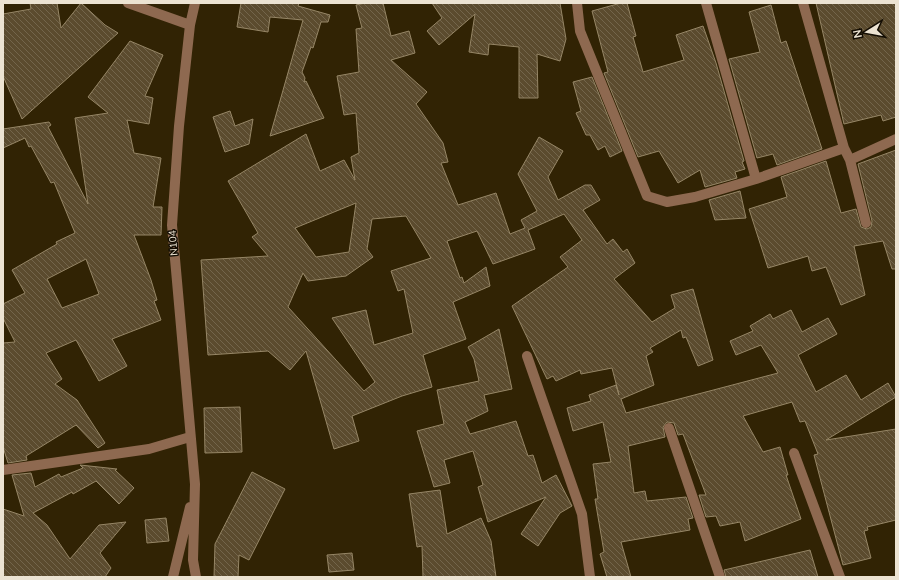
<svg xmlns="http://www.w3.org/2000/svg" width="899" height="580" font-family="Mulish,sans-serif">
<defs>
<pattern id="building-back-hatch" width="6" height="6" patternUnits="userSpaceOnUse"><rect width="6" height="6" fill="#5b4b2e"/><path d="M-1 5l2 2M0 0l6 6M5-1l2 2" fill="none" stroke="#73654b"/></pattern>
</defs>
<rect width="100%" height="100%" fill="#312304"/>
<path fill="url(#building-back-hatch)" stroke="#968666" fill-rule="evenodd" d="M30 3H57L61 28 81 3 105 25 118 33 22 119 3 76V14L31 9Z
M241 3H299L298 6 330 15 328 22H321L313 48 311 47 302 72 305 78 304 82 306 81 324 118 270 136 303 20 270 17 268 32 237 27Z
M365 3H383L391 36 409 31 415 53 391 60 427 92 416 104 443 143 448 162 441 163 458 205 496 193 510 234 525 228 521 220 537 211 518 174 539 137 563 151 548 177 558 200 585 185H591L600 200 583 210 607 244 613 239 623 252 627 249 635 263 614 279 652 322 675 308 671 295 693 289 713 360 698 366 686 337 683 338 681 330 650 348 653 352 646 356 654 385 621 399 626 413 778 373 761 345 736 355 730 341 753 331 750 326 770 314 773 319 791 310 802 332 828 318 837 334 798 355 816 392 846 375 861 400 888 383 896 397 826 440 896 429V520L867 527 868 530 864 531 871 558 843 565 814 455 818 454 805 421 800 422 792 402 743 416 763 452 780 447 788 475H786L801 519 745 541 740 522 720 526 716 516 706 517 699 495H706L683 434 678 435 674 423 667 422 663 427 665 437 628 446 634 493 645 491 647 501 686 497 693 518 688 519 690 530 621 542 631 577H607L600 554 604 552 595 499H598L593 464 611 462 603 422 573 431 567 408 591 401 589 395 616 385 619 395 612 368 581 374 580 370 556 381 553 376 547 379 512 306 568 267 560 257 582 240 564 214 528 230 535 249 493 264 477 231 447 241 460 278 462 277 464 283 486 267 490 286 453 302 466 339 423 355 432 387 402 396 352 416 359 441 334 449 306 351 290 370 268 351 208 355 201 260 268 256 252 237 258 233 228 181 306 134 320 171 344 160 355 180 351 157 359 153 356 113 344 115 337 76 359 72 356 29 362 28 356 5ZM356 203 349 252 316 257 295 228ZM406 216 431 258 391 271 398 291 404 289 413 333 374 345 366 310 332 318 375 382 364 391 288 307 303 273 308 281 346 276 373 257 367 249 372 219Z
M432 3H560L566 39 560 61 537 54 538 98H519V47L489 44 488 55 469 52 475 14 439 45 427 31 442 18Z
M621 3H627L636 36 633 37 643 72 684 60 676 35 703 26 716 63 744 161 742 162 745 169 735 172 737 178 705 187 700 170 678 183 659 151 638 157 604 73 608 72 592 11Z
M816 3H896V117L883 121 881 115 844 124Z
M771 5 781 43 786 41 822 149 777 165 773 154 757 158 729 59 760 52 749 12Z
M130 41 163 55 145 96 153 98 149 124 127 120 134 153 161 158 153 207H162L161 235H134L151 280 157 300 154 301 161 320 112 339 127 366 99 381 76 340 46 353 62 379 55 384 77 400 105 443 98 448 76 425 26 456 27 460 8 463 3 447V343L15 342 3 318V304L25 293 12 270 57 244 56 242 75 233 54 182 51 183 31 146 29 147 25 138 3 148V129L49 122 51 125 48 127 88 204 75 118 108 113 88 97ZM86 259 99 294 62 308 47 279Z
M592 77 622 151 610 157 605 146 598 150 590 135H586L576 113 581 111 573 82Z
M230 111 235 126 253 119 249 144 225 152 213 117Z
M896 150V269H892L883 241 854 246 865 295 841 305 826 267 812 271 808 256 768 268 749 209 787 197 781 177 826 161 841 213 856 209 861 227 867 229 871 227 872 221 858 164Z
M740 191 746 218 715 220 709 200Z
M499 329 512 389 484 395 488 411 465 422 470 434 516 421 528 456 533 455 542 483 556 475 572 506 560 513 538 546 521 534 546 497 488 522 478 487 483 485 473 451 444 460 450 483 434 487 417 431 444 424 437 390 479 381 474 359 468 347Z
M240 407 242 452 205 453 204 408Z
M80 465 117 469 115 470 134 488 119 504 96 481 73 494 72 492 33 513 47 525 70 559 99 525 126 522 100 553 111 568 105 577H3V509L24 516 12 475 31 473 35 487 59 474 61 477 83 468Z
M252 472 285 489 249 560 239 555 238 577H214L215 544Z
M440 490 447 534 481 518 491 541 496 577H423L422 546 417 547 409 494Z
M166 518 169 541 147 543 145 520Z
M810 550 818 577H726L724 570Z
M352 553 354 570 329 572 327 555Z"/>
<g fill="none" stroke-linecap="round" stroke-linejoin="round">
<path stroke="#8e6950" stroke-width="10" d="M128 3 190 25
M195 3 190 25 179 126 172 225 195 484 193 560 196 577
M577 3 580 31 647 196 667 202 695 197 756 179 844 148
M706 3 756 179
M803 3 844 148 850 160 866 223
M850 160 896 139
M527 356 582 514 590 577
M669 428 720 577
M794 453 840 577
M3 470 149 449 190 437
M173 577 190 507"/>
</g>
<g text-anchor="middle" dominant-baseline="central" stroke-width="3" stroke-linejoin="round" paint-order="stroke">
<g font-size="10" fill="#ece3d2" stroke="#130d03">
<text transform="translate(173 243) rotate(-95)">N104</text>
</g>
</g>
<rect width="899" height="580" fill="none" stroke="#ece3d2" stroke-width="8"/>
<g transform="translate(867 32) rotate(259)" stroke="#130d03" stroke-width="3" paint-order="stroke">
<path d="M0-3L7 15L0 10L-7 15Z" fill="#ece3d2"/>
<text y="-6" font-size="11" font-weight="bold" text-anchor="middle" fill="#ece3d2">N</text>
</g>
</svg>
